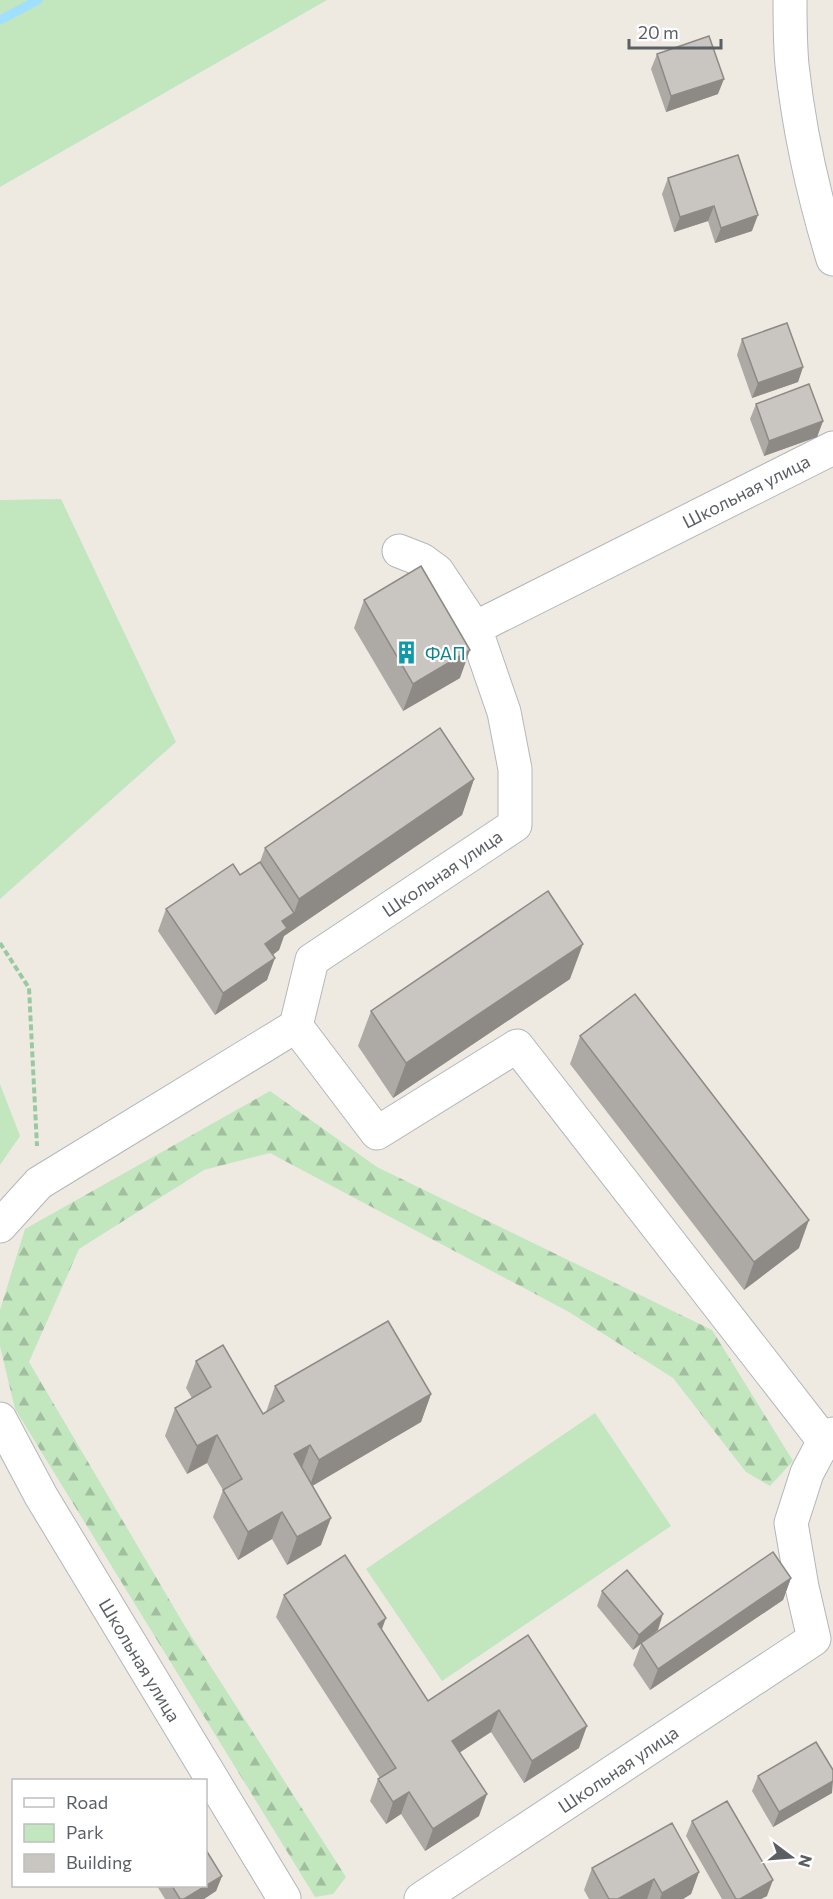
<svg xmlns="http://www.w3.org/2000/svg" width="833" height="1899" font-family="Commissioner,sans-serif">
<defs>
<pattern id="forest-firs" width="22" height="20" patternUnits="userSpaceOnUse" patternTransform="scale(1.5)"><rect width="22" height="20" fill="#c2e6be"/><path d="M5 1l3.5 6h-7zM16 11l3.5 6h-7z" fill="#a1be9e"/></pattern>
</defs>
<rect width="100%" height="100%" fill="#eeeae2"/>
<path fill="#c2e6be" d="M0 0H327L0 187Z
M61 499 176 742 0 899V500Z
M0 1084 20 1136 0 1165Z
M595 1413 671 1526 442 1681 366 1569Z"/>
<path fill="url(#forest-firs)" d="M270 1091 377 1167 712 1330 793 1461 770 1486 746 1472 673 1378 569 1312 270 1153 204 1170 79 1249 29 1362 186 1628 346 1877 333 1894 315 1897 15 1409 0 1346V1310L25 1229Z"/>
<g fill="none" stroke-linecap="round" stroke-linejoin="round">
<path stroke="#a1dfff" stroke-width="9" d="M0 20 38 0"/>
<defs>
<path id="minor" d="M790 0C790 21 790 43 792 65 799 130 814 197 833 259
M399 551 422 560 437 571 475 628
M296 1026 377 1133 517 1046 824 1441
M0 1226 39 1183 296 1026 312 960 515 825V769L504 712 475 628 833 448
M0 1419 41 1496 284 1898
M421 1899 814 1639 802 1587 791 1523 807 1473 824 1441 833 1434"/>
</defs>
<use href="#minor" stroke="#b3b6ba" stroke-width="35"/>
<path stroke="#99c9a1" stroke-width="4" stroke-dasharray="6 3" stroke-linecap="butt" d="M0 943 29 988 37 1146"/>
<use href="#minor" stroke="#fff" stroke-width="33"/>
</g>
<path fill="#ada9a5" d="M657 54 718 94 666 112 651 69Z
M738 155 752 231 715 243 708 221 674 232 662 194 668 178Z
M742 339 803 367 798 382 752 398 737 355Z
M756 404 823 421 817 437 764 456 750 419Z
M364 600 460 678 403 711 354 628Z
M474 779 462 815 284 936 279 950 273 955 267 980 215 1015 158 931 166 909 240 875 260 862 265 848Z
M570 979 393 1098 358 1046 371 1011Z
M580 1036 799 1248 744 1290 570 1064Z
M196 1361 263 1414 266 1412 275 1386 431 1394 421 1422 312 1485 321 1545 287 1565 272 1539 238 1560 213 1517 223 1490 207 1463 187 1474 165 1436 175 1408 192 1398 186 1388Z
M791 1578 783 1600 650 1690 633 1665 641 1644 633 1650 597 1606 602 1591 658 1630 644 1641Z
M284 1595 382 1629 428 1701 528 1635 579 1748 524 1783 491 1732 459 1752 479 1816 425 1851 401 1814 386 1824 370 1801 378 1779 380 1778 276 1617Z
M758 1776 832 1793 773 1827 752 1791Z
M692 1821 767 1896 761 1899H722L686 1836Z
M592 1868 699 1872 691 1894 683 1899H589L584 1890Z
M222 1876 216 1891 204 1899H165L157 1886H206Z"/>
<path fill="#8d8a86" d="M724 79 718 94 666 112 671 96Z
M714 206 708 221 674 232 680 217Z
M758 215 752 231 715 243 721 228Z
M803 367 798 382 752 398 758 383Z
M823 421 817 437 764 456 769 441Z
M470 650 460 678 403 711 413 684Z
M474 779 462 815 284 936 279 950 257 966 265 944 282 921 294 913 299 899Z
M583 944 570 979 393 1098 406 1063Z
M275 958 267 980 215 1015 223 993Z
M809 1220 799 1248 744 1290 754 1262Z
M431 1394 421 1422 309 1488 319 1460Z
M217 1435 207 1463 187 1474 197 1446Z
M310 1445 300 1473 294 1454Z
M282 1512 272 1539 238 1560 248 1532Z
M331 1518 321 1545 287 1565 297 1537Z
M791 1578 783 1600 650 1690 658 1669Z
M663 1614 658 1630 633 1650 639 1635Z
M386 1618 378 1640V1624Z
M499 1710 491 1732 444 1763 452 1741Z
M587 1726 579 1748 524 1783 532 1761Z
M833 1781 832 1793 773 1827 779 1812Z
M409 1792 401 1814 386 1824 393 1802Z
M487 1794 479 1816 425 1851 433 1829Z
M699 1872 691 1894 683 1899H660L662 1893Z
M222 1876 216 1891 204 1899H184Z
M654 1879 647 1899H618Z
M773 1880 767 1896 761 1899H740Z"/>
<path fill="#c9c5c0" stroke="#8d8a86" stroke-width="1.5" d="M709 36 724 79 671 96 657 54Z
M738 155 758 215 721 228 714 206 680 217 668 178Z
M787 323 803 367 758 383 742 339Z
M809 384 823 421 769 441 756 404Z
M421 566 470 650 413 684 364 600Z
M440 728 474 779 299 899 265 848Z
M260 862 294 913 282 921 287 928 265 944 275 958 223 993 166 909 233 864 240 875Z
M548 891 583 944 406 1063 371 1011Z
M635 994 809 1220 754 1262 580 1036Z
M388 1321 431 1394 319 1460 310 1445 294 1454 331 1518 297 1537 282 1512 248 1532 223 1490 242 1479 217 1435 197 1446 175 1408 211 1387 196 1361 223 1345 263 1414 284 1401 275 1386Z
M773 1552 791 1578 658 1669 641 1643Z
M345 1555 386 1618 378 1624 428 1701 528 1635 587 1726 532 1761 499 1710 452 1741 487 1794 433 1829 409 1792 393 1802 378 1779 396 1768 284 1595Z
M627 1570 663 1614 639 1635 602 1591Z
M816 1742 833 1770V1781L779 1812 758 1776Z
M727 1801 773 1880 740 1899H736L692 1821Z
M672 1823 699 1872 662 1893 654 1879 618 1899H609L592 1868Z
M206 1850 222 1876 184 1899H180L172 1886H206Z"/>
<defs>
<symbol id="building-bare" viewBox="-9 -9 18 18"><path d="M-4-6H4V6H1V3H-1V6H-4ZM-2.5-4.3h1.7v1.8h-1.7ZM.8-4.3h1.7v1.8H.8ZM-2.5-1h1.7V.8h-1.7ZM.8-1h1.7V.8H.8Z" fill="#0f9aa8" stroke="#fff" stroke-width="2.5" paint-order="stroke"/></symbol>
</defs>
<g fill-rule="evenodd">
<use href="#building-bare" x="390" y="636" width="33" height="33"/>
</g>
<g text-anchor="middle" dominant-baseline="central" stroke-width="4.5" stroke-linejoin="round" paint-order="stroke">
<g font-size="18" fill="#5b5f63" stroke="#fff">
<text transform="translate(746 491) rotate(-27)">Школьная улица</text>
<text transform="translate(442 873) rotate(-34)">Школьная улица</text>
<text transform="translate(140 1660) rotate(59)">Школьная улица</text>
<text transform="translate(618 1769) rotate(-34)">Школьная улица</text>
</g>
<g font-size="18" fill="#0d838f" stroke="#fff" text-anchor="start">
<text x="425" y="653">ФАП</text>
</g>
</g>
<rect x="12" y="1779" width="195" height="108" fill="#ffffff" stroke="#bdbfc1" stroke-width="1.5"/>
<rect x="24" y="1798" width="30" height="9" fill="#ffffff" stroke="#bdbfc1" stroke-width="1.5"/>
<text x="66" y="1809" font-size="18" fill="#5b5f63">Road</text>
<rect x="24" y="1824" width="30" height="18" fill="#c2e6be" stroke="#bdbfc1" stroke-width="1.5"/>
<text x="66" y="1839" font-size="18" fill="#5b5f63">Park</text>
<rect x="24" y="1854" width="30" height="18" fill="#c9c5c0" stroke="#bdbfc1" stroke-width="1.5"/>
<text x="66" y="1869" font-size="18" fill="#5b5f63">Building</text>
<g transform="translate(791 1857) rotate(106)" stroke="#ffffff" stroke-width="4.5" paint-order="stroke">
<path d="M0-4.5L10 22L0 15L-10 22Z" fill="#5b5f63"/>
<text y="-9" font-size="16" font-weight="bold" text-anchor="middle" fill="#5b5f63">N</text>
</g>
<path d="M629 39v9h92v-9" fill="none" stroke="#5b5f63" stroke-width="3"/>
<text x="638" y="39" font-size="18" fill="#5b5f63" stroke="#ffffff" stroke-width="4.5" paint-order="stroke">20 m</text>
</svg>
